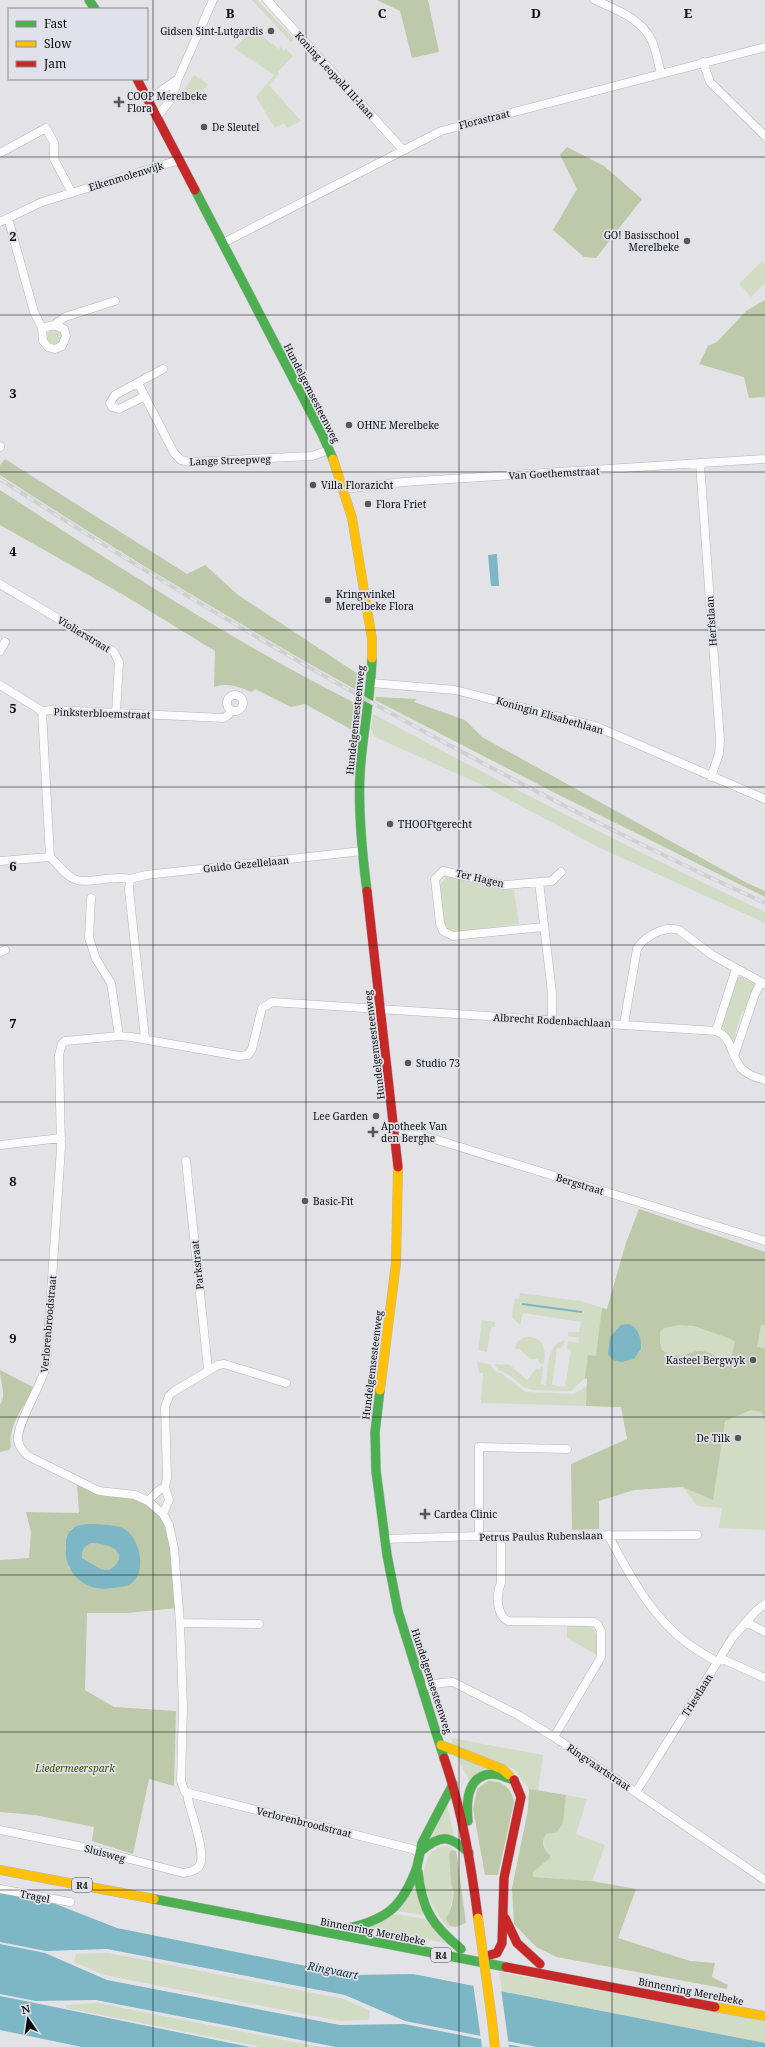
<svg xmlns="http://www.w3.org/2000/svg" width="765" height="2047" font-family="'Noto Serif',serif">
<rect width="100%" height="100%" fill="#e3e3e7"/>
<path fill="#d2dbc4" d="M252 0H257L294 39 291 42Z
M255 28 271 44 273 43 278 49 281 47 284 51 286 49 293 56 278 72 279 74 269 85 301 121 287 128 284 123 275 128 256 97 274 75 234 48Z
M194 75 208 84 194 104 181 95Z
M762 261 765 265V283L751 297 739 284Z
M46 337a8 8 0 1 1 16 0a8 8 0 1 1-16 0Z
M373 714C502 783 632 850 765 912V923L598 847 480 784 375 737 371 729Z
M452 875 484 883V885L498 889 499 887 514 890 519 924 453 932 444 926 439 886 446 877Z
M739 977H742L756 984 748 1008 742 1012 735 1034 736 1043H732L722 1026 735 980Z
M639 1209 765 1252V1530L719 1528 722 1508 697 1506 621 1407 481 1403 483 1373H479L477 1362 489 1364 496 1372 502 1374 526 1392 574 1394 587 1386V1379L585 1378 571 1391 533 1390 524 1387 509 1375 499 1370 494 1364 510 1365 527 1380 537 1368 539 1369 543 1366 541 1384 546 1385C548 1371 546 1342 565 1341L561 1348H557L552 1385 565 1387 571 1350 567 1349 568 1341 578 1343 579 1338 568 1336V1332H579L581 1322 523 1313 520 1325 512 1317 515 1298 519 1299 520 1293 580 1301 607 1309 626 1243Z
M482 1320 495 1322V1327H491L487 1352 478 1350Z
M525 1337C544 1336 546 1348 544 1364L540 1363 537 1359H530L519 1349H515L513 1353 518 1341Z
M567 1626C598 1626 597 1624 597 1655L567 1638Z
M451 1738 543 1755 538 1791 529 1789 514 1769 453 1745Z
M454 1753 493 1769 470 1781Z
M566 1795 587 1799 576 1834 605 1845 592 1881 533 1877V1872L545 1862 544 1838 546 1834C565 1832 564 1810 566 1795Z
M447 1805 454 1836 431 1838Z
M449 1846 456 1851 453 1850 449 1854 451 1883 454 1892 447 1921 450 1926 448 1928C434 1909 416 1882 428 1858 432 1849 439 1846 449 1846Z
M414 1883 424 1915 397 1911Z
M394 1914 425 1919 445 1943 369 1928Z
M108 1953 344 1999 370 2011 368 2020 340 2021 104 1975 74 1962 76 1954Z
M499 1972 765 2021V2043L502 1991Z
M98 2003 320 2047H262L66 2008V2005Z"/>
<path fill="#bdc9a9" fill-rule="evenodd" d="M377 0H428L439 52 412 58 400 11Z
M567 147 604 166 642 199 596 258 584 257 553 230 577 189 560 155Z
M765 300V397L749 398 744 377 699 364 708 346 717 342 746 311Z
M5 459 187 574 205 565 238 595 364 678 362 690 358 691C236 623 117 551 0 475V465Z
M0 490C116 565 233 642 357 704L360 709 354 731 305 704 291 707 255 689 252 692C239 687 227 682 214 687L215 651 122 594 0 525Z
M376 697 417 699 414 702 465 720 482 737 674 843 747 883 765 891V897L557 794 375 700Z
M639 1209 765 1252V1325H761L757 1347 765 1348V1421L762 1412 751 1410 725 1421 713 1500 683 1487 634 1490 599 1501V1529L572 1530 571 1464 627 1439 621 1407 586 1406 587 1379 585 1378 588 1355 596 1356 602 1308 607 1309 626 1243ZM679 1325 694 1326 731 1339 735 1342 729 1366C722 1360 711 1351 701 1351 685 1351 678 1362 662 1350L660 1343V1332L664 1328ZM639 1332 642 1348 634 1359 617 1361Z
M0 1370 35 1388C25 1405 7 1426 11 1447L9 1450 0 1452V1405C7 1394 0 1383 0 1370Z
M77 1483 147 1502 162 1516 170 1535 177 1608 128 1613H87L85 1690 114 1707 176 1711 174 1786 149 1779 133 1854 92 1841 94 1827 35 1815 0 1812V1560L29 1558 31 1532 26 1512 79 1513ZM94 1524 116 1526 126 1530V1586L69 1569 65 1548 71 1529 82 1525Z
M91 1542C109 1543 133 1553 109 1570L101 1569 82 1558C81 1550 85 1546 91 1542Z
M488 1781C502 1780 511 1787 514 1802L498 1875H485L473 1809 477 1789Z
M529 1789 566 1795 563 1823 557 1832 546 1834C541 1842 543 1850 550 1855V1858L533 1872V1877L592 1881 636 1889 618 1938 690 1961 715 1963 712 1977 728 1985 727 1989 557 1957 536 1947 514 1924 512 1888 528 1810Z
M451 1850 456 1851 457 1856 466 1923 456 1927 450 1926 446 1919 452 1905 454 1892 451 1883 449 1854Z"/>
<path fill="#7db6c5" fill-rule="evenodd" d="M497 554 499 586H491L488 555Z
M522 1303 582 1311V1313L522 1305Z
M629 1324C639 1328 642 1340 641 1349L634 1359 621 1362 613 1360 608 1354 610 1337 621 1325Z
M94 1524C104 1525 118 1524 126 1530 140 1540 146 1570 133 1582 128 1587 119 1587 112 1588 85 1593 62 1572 66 1544 66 1539 67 1534 71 1530 77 1524 86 1524 94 1524ZM91 1543C109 1543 133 1553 109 1570L101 1569 82 1558C81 1550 85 1546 91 1543Z
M0 1892 53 1903 117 1928 351 1975 413 1974 765 2043V2047H537L405 2021 345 1995 107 1949 46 1951 0 1942Z
M0 1944 45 1953 107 1980 340 2025 404 2024 522 2047H336L96 2000 36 2001 0 1994Z
M0 1996 35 2003 250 2047H82L0 2030Z"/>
<path fill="#e3e3e7" d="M473 1983 501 1989 509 2047H482Z"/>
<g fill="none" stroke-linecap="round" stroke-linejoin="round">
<defs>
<path id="street" d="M267 0 403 150
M595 0C616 10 641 18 652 41 656 50 658 63 661 73
M703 62 710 82 765 136
M148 100 178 79
M157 117 172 98 178 79 213 0
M0 153 46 128 54 143V159L72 193
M8 218 34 312 42 328
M0 222 42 202 179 160
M223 243 441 131 765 47
M54 325 64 329 66 336 62 346 55 349 48 347 43 341 42 328Z
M54 325 65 317 115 301
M138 383 174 453 181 460 190 462 312 456 329 450
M145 396 119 409 112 407 110 403 115 395 163 369
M0 446V447
M700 463 720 740 719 754 711 777
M344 489 403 482 765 459
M0 584 114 652 119 662 116 713
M0 651 5 642
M371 683 455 690 595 726 765 799
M0 685 42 711
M227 703a8 8 0 1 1 16 0a8 8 0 1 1-16 0Z
M42 711 52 710 224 718 229 714 231 710
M42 711 50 857
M50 857C58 864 66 877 77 880 88 884 113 875 130 879L129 890 145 1038
M0 861 50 857
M130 879 146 875 362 851
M539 882 552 993V1021
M91 898 89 938 96 959 111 983 119 1036
M543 927 453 936 443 931 440 923 435 879 443 871 504 885 552 881 561 872
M0 952 5 950
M624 1024 637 949C644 936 666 925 679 930L712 955 765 984
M716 1031 736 969
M734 1056 755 994 761 982
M395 1131 421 1135 765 1241
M0 1145 61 1138
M186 1161 208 1369
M165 1487 167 1478 165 1407 169 1396 173 1392 218 1365 224 1364 286 1383
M148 1501 159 1490 165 1487 169 1500 163 1514
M608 1535C627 1570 646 1607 676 1634 688 1645 703 1654 717 1662
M479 1536V1447L567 1449
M501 1536V1583C496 1594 496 1615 508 1621L594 1622 598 1625 601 1631V1657L554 1737
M385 1539 479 1536 697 1535
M746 1622 765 1632
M180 1623 259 1624
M720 1658 765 1678
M421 1687 441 1683 453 1682 518 1715 554 1737 765 1880
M636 1792 733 1637 756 1611 765 1604
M0 1830 88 1848 183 1873C190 1872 196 1871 200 1865 206 1852 191 1813 188 1799V1794
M419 1853 412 1849 185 1792 181 1781 183 1708 180 1623 174 1548 169 1525 163 1514 148 1501 135 1495 99 1491 28 1456C23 1451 19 1447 18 1440 16 1425 42 1384 46 1366L61 1148 59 1055 62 1044 65 1041 119 1036 131 1037 239 1056 248 1055 252 1049 262 1008 272 1002 716 1031C733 1037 731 1058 742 1069 748 1075 757 1078 765 1080
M0 1889 70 1902"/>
<path id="fast" d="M89 0 95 9
M195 190 323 436 333 459
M367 891C362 852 358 813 360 774 362 735 371 697 372 658
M380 1390 375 1432 376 1471 387 1555 398 1611 444 1758
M468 1821C466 1802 467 1775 492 1774 500 1774 507 1778 514 1780
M421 1851C441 1834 450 1835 469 1853
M417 1867 422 1843 453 1784
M418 1872C422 1910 432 1925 461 1949
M154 1899 506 1967
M349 1928C389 1919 403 1905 417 1867"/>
<path id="slow" d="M333 459 352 518 372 639V658
M380 1390 396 1263 398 1167
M441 1745 502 1769 509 1775
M0 1870 154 1899
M715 2007 765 2016
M492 2020 495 2047"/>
<path id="jam" d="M137 79 195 190
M367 891 398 1167
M444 1758C462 1810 471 1864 478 1918
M505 1918 517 1943 540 1964
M490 1955 497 1953 502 1943 504 1878 521 1797 514 1780
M506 1967 715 2007"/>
</defs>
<use href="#street" stroke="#b6b6b9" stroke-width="9"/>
<use href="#fast" stroke="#b6b6b9" stroke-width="10"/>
<use href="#slow" stroke="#b6b6b9" stroke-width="10"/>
<use href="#jam" stroke="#b6b6b9" stroke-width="10"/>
<use href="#street" stroke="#fbfbfb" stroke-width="8"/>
<use href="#fast" stroke="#4caf50" stroke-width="9"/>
<use href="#slow" stroke="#ffc107" stroke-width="9"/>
<use href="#jam" stroke="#c62828" stroke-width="9"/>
<defs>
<path id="rail" d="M0 479C245 637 500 781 765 903"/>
</defs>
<use href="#rail" stroke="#d0d0d1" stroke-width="4"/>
<use href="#rail" stroke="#e1e1e9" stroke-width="2.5" stroke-dasharray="8" stroke-linecap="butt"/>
<defs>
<path id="slow-bridge" d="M478 1918 492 2020"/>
</defs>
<use href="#slow-bridge" stroke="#b6b6b9" stroke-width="10" stroke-linecap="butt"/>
<use href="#slow-bridge" stroke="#ffc107" stroke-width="9"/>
</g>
<path fill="none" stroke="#0b0b0e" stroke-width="1" stroke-opacity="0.55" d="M153 0V2047M306 0V2047M459 0V2047M612 0V2047M0 157H765M0 315H765M0 472H765M0 630H765M0 787H765M0 945H765M0 1102H765M0 1260H765M0 1417H765M0 1575H765M0 1732H765M0 1890H765"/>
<g fill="#57575a" stroke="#e1e1e9" stroke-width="1.5">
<circle cx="271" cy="31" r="4"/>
<path d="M117 96h4v4h4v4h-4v4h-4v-4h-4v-4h4z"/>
<circle cx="204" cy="127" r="4"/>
<circle cx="687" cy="241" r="4"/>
<circle cx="349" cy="425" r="4"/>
<circle cx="313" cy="485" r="4"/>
<circle cx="368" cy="504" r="4"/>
<circle cx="328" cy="600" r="4"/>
<circle cx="390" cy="824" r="4"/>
<circle cx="408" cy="1063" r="4"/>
<circle cx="376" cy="1116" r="4"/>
<path d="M371 1126h4v4h4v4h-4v4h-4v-4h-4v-4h4z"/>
<circle cx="305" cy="1201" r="4"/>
<circle cx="753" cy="1360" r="4"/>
<circle cx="738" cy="1438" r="4"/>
<path d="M423 1508h4v4h4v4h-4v4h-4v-4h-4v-4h4z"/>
</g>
<g text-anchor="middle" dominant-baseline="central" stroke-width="3.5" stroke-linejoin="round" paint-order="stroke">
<g fill="#e1e1e9" stroke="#4b4b50" stroke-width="1">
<rect x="72" y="1878" width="20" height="14" rx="3"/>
<rect x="431" y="1948" width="20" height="14" rx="3"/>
</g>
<g font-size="9" font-weight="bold" fill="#0b0b0e">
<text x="82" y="1885">R4</text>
<text x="441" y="1955">R4</text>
</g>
<g font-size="10" fill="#0b0b0e" stroke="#e1e1e9" text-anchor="start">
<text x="263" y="31" text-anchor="end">Gidsen Sint-Lutgardis</text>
<text x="127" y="96">COOP Merelbeke<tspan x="127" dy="12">Flora</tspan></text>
<text x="212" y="127">De Sleutel</text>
<text x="679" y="235" text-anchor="end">GO! Basisschool<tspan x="679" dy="12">Merelbeke</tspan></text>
<text x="357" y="425">OHNE Merelbeke</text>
<text x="321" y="485">Villa Florazicht</text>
<text x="376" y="504">Flora Friet</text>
<text x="336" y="594">Kringwinkel<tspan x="336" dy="12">Merelbeke Flora</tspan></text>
<text x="398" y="824">THOOFtgerecht</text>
<text x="416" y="1063">Studio 73</text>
<text x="368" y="1116" text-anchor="end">Lee Garden</text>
<text x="381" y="1126">Apotheek Van<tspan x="381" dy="12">den Berghe</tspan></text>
<text x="313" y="1201">Basic-Fit</text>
<text x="745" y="1360" text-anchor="end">Kasteel Bergwyk</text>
<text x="730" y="1438" text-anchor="end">De Tilk</text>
<text x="434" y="1514">Cardea Clinic</text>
</g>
<g font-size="10" fill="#0b0b0e" stroke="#e1e1e9">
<text transform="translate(335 75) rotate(48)">Koning Leopold III-laan</text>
<text transform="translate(484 119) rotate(-14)">Florastraat</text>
<text transform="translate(126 176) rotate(-17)">Eikenmolenwijk</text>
<text transform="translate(312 393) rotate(63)">Hundelgemsesteenweg</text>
<text transform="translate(230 460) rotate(-2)">Lange Streepweg</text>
<text transform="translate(554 473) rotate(-3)">Van Goethemstraat</text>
<text transform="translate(711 621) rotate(-94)">Herfstlaan</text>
<text transform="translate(84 634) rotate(31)">Violierstraat</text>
<text transform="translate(102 713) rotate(2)">Pinksterbloemstraat</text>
<text transform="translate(550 715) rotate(16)">Koningin Elisabethlaan</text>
<text transform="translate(355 720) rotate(-84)">Hundelgemsesteenweg</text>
<text transform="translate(246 864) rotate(-6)">Guido Gezellelaan</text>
<text transform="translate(480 878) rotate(13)">Ter Hagen</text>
<text transform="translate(552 1020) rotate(3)">Albrecht Rodenbachlaan</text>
<text transform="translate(374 1045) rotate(-97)">Hundelgemsesteenweg</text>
<text transform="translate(580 1184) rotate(17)">Bergstraat</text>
<text transform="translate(197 1265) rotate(-96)">Parkstraat</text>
<text transform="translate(48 1324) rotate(-85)">Verlorenbroodstraat</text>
<text transform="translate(372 1365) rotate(-83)">Hundelgemsesteenweg</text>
<text transform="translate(541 1536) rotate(-1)">Petrus Paulus Rubenslaan</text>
<text transform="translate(432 1681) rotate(72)">Hundelgemsesteenweg</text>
<text transform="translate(697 1695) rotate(-58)">Triestlaan</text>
<text transform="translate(599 1767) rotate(34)">Ringvaartstraat</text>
<text transform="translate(304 1822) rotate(14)">Verlorenbroodstraat</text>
<text transform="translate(105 1853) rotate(15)">Sluisweg</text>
<text transform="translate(35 1896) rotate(11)">Tragel</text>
<text transform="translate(373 1931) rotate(11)">Binnenring Merelbeke</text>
<text transform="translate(691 1991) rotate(11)">Binnenring Merelbeke</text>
</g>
<g font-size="10" font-style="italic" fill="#3d4f0a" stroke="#e1e1e9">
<text x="75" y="1768">Liedermeerspark</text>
</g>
<g font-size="11" font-style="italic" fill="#062e38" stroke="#e1e1e9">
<text transform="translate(333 1970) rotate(11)">Ringvaart</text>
</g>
</g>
<g font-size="13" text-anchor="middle" font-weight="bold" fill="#0b0b0e" stroke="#e1e1e9" stroke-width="3.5" stroke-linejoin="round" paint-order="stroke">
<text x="230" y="18">B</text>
<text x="382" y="18">C</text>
<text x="536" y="18">D</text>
<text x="688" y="18">E</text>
<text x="13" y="241">2</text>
<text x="13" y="398">3</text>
<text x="13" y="556">4</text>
<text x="13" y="713">5</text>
<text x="13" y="871">6</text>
<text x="13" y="1028">7</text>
<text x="13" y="1186">8</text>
<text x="13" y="1343">9</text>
</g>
<rect x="8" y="8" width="140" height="72" fill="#e1e1e9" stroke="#8b8b91"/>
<rect x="16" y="21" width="20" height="6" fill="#4caf50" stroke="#8b8b91"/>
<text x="44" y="28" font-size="12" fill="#0b0b0e">Fast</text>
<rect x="16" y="41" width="20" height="6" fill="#ffc107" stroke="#8b8b91"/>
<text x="44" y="48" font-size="12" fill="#0b0b0e">Slow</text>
<rect x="16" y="61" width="20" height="6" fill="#c62828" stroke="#8b8b91"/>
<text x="44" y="68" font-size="12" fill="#0b0b0e">Jam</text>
<g transform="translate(28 2019) rotate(347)" stroke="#e1e1e9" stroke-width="3" paint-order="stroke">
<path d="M0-3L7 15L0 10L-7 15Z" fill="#0b0b0e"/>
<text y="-6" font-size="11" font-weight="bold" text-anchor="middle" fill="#0b0b0e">N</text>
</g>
</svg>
